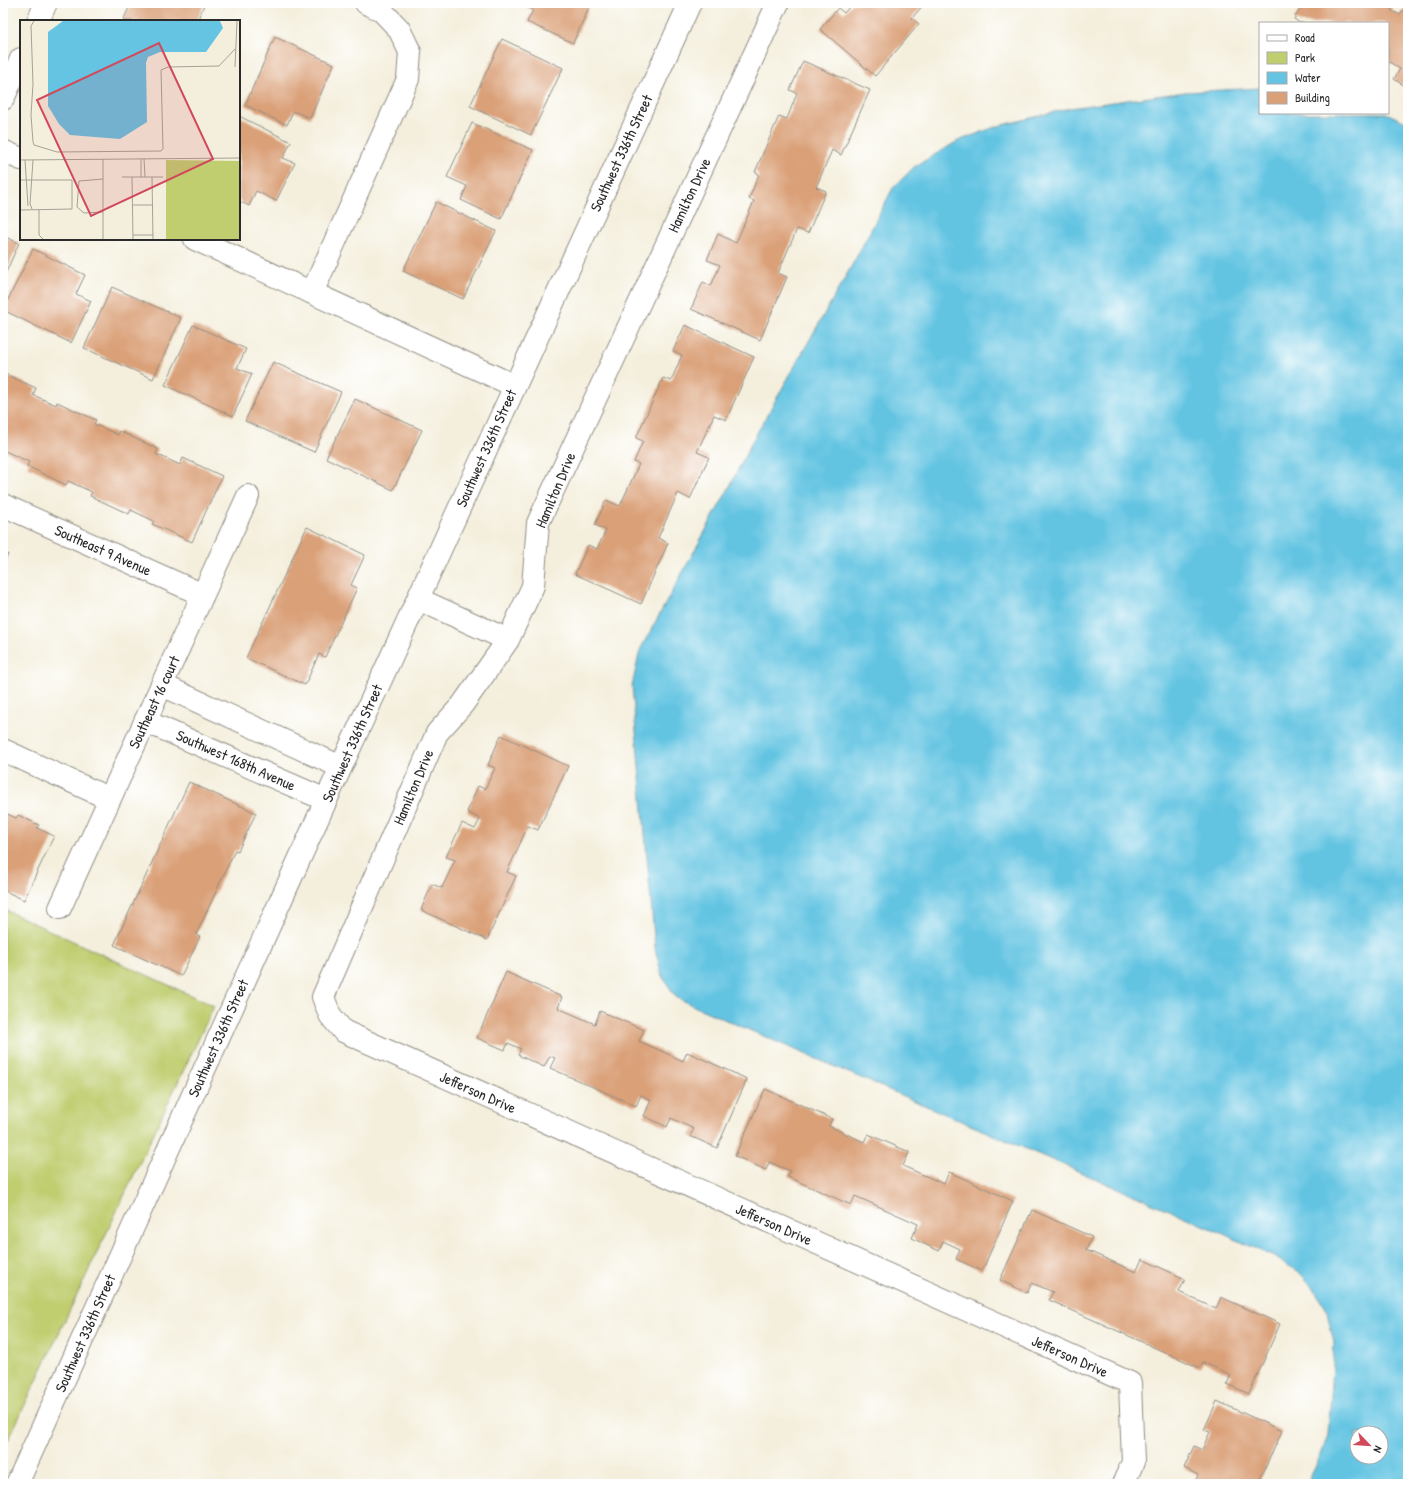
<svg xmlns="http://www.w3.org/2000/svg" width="1411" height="1487" font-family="'Patrick Hand',sans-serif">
<rect width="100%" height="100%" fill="#fff"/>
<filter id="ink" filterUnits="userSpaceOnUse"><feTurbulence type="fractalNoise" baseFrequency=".025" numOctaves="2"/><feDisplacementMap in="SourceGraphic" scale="8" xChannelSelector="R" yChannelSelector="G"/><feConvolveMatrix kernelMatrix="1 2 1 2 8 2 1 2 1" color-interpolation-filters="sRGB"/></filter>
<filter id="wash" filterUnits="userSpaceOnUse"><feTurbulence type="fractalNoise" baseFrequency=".012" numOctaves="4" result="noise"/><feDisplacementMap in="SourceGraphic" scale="16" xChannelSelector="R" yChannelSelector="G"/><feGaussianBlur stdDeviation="0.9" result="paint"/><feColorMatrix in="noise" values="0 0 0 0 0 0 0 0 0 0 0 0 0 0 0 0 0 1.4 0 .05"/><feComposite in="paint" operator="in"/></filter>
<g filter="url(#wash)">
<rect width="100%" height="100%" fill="#f4efdd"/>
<path fill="#c0ce70" stroke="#767c4e" d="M3 909 214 1006 3 1451Z"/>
<path fill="#64c4e2" stroke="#487886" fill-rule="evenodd" d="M1260 88V113H1386L1408 123V1484H1307L1321 1455 1328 1435 1332 1383 1334 1343 1327 1311 1314 1288 1298 1271 1274 1257 1215 1230 698 1008 676 997 662 976 655 948 632 686 640 650 729 488 753 440 856 258 893 188 914 167 958 141 995 127 1070 108 1185 92ZM1357 1433H1381V1457H1357Z"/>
<g id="blocks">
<path fill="#daa078" d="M131 3H199L204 5 197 21H123Z
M518 3H591L573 43 527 22 533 10Z
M853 3H925L912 18 919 24 875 76 820 29 838 8 844 13Z
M1304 3H1395L1391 10 1400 15 1408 3V88L1394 79 1400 69 1388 61V23H1300L1294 19Z
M275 37 334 64 310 118 293 111 287 125 245 105Z
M502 39 563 68 531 135 470 106Z
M803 61 870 90 841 155 832 150 816 187 826 191 808 233 797 229 778 273 787 277 760 340 691 309 703 282 711 286 720 265 707 260 718 234 736 243 754 201 749 199 759 174 755 172 779 116 787 119 797 93 790 90Z
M239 116 291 142 283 158 295 163 276 201 256 191 249 206 239 201Z
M472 123 533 150 501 219 461 200 467 186 447 177Z
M436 202 496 231 463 299 403 271Z
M3 236 19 243 3 279Z
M33 249 85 275 76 294 91 301 71 343 3 310Z
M112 287 181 318 153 379 84 348Z
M193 325 246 349 237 368 252 374 233 416 165 385Z
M685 325 754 357 726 420 714 415 697 452 709 457 690 499 678 493 658 538 668 543 641 604 575 574 588 545 597 549 606 530 595 525 606 500 620 506 639 464 634 462 643 441 636 438 663 378 671 381 682 355 673 351Z
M273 362 341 392 314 452 245 421Z
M3 373 36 388 33 395 56 405 57 402 96 420 94 424 118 435 119 431 158 449 156 454 180 465 183 458 222 476 192 542 152 524 154 521 131 510 129 514 90 496 92 492 68 481 66 485 27 466 29 462 5 451 3 456Z
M355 399 422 430 393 490 326 458Z
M307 527 365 555 351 585 357 588 325 657 319 654 305 685 246 658Z
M3 551 8 554 3 566Z
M501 735 568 766 538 830 528 826 507 872 516 876 487 940 421 910 432 884 442 888 455 860 446 857 462 823 475 829 480 819 467 812 478 786 485 789 495 768 488 765Z
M189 782 256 813 238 851 235 850 196 935 200 937 181 976 114 945Z
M3 812 16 818 18 815 39 825 37 828 54 836 24 900 3 890Z
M506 972 562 997 558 1008 595 1024 600 1011 644 1030 639 1041 683 1061 687 1052 747 1079 717 1148 690 1136 694 1129 671 1118 667 1127 644 1116 651 1100 641 1095 636 1106 550 1068 555 1058 550 1056 544 1067 518 1055 521 1049 508 1043 505 1050 477 1038Z
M765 1089 832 1119 829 1126 864 1142 868 1134 909 1152 903 1166 944 1184 949 1172 1013 1201 982 1271 956 1259 960 1249 943 1241 939 1251 912 1238 918 1224 855 1196 851 1205 788 1177 790 1171 769 1162 766 1170 735 1156Z
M1032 1210 1092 1237 1086 1250 1136 1272 1142 1259 1185 1279 1179 1292 1216 1309 1221 1297 1280 1324 1249 1394 1227 1384 1231 1375 1203 1362 1200 1368 1049 1300 1053 1292 1032 1283 1027 1293 1000 1280Z
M1217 1401 1282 1431 1258 1484H1194L1198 1475 1184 1468 1194 1446 1202 1450 1210 1432 1204 1430Z"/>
</g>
</g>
<g filter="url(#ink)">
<use href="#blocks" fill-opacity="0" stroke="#908d84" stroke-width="1"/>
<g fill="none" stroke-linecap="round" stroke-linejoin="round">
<defs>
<path id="minor" d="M778 3 538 523 533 586 508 640 463 704 437 733 323 997 330 1015 343 1031 1130 1383 1133 1462 1123 1484
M38 21 46 3
M3 99 21 59
M3 151 21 159
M195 239 515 386
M312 293 408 79 410 52 399 29 381 10 366 3
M3 505 203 595
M418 599 508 640
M162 685 341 767
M145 721 326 800
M3 750 110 799
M60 908 248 496
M17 1484 341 767 690 3"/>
</defs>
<use href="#minor" stroke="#908d84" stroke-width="24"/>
<use href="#minor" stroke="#fff" stroke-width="22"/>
</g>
</g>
<g text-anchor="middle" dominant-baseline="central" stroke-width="3" stroke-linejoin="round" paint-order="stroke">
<g font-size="15" fill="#2b2b2b" stroke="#fff">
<text transform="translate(621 153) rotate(-65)">Southwest 336th Street</text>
<text transform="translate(689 195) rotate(-65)">Hamilton Drive</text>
<text transform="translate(486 448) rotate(-66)">Southwest 336th Street</text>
<text transform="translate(555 490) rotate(-67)">Hamilton Drive</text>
<text transform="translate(103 550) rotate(24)">Southeast 9 Avenue</text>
<text transform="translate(154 702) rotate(-65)">Southeast 16 court</text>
<text transform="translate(352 743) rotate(-66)">Southwest 336th Street</text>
<text transform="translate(236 760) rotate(24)">Southwest 168th Avenue</text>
<text transform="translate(413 787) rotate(-67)">Hamilton Drive</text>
<text transform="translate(218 1038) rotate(-66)">Southwest 336th Street</text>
<text transform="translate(478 1092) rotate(24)">Jefferson Drive</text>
<text transform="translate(774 1224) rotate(24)">Jefferson Drive</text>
<text transform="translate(85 1333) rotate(-66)">Southwest 336th Street</text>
<text transform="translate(1070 1356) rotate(24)">Jefferson Drive</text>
</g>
</g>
<g transform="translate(20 20)">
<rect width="220" height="220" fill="#f4efdd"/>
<path d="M146 140 220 141V219H146Z" fill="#c0ce70"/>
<path d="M43 1H200L203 8 186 32H140L128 37 126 43 127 102 100 119 50 115 39 104 28 86V12Z" fill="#64c4e2"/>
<path fill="none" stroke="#a4a196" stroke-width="1" d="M14 1 11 6 13 64 11 95 13 122 14 125 37 132 141 131 143 129 141 50 148 47 199 46 215 29M215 47 217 1M83 139V219M121 139V157M124 139 125 157M0 140 220 138M5 140 8 186M102 157H143M112 157 113 219M132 157 133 219M83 159 59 161 57 187 64 193 83 192M0 160H52V189L0 190M113 185H133M12 189 10 184 13 140M19 189V215L23 219M113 215H133"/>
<path fill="#d1495b" fill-opacity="0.15" stroke="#d1495b" stroke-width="2" d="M139 23 193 139 71 196 17 80Z"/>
<rect width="220" height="220" fill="none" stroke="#2b2b2b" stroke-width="2"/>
</g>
<rect width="1411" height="1487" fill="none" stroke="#fff" stroke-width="16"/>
<rect x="1259" y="22" width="130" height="92" fill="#ffffff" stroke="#aaaaaa"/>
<rect x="1267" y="35" width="20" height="6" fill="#ffffff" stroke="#aaaaaa"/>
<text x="1295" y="42" font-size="12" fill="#2b2b2b">Road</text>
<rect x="1267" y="52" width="20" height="12" fill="#c0ce70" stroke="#aaaaaa"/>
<text x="1295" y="62" font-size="12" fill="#2b2b2b">Park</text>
<rect x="1267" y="72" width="20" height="12" fill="#64c4e2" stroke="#aaaaaa"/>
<text x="1295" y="82" font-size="12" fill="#2b2b2b">Water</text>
<rect x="1267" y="92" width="20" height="12" fill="#daa078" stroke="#aaaaaa"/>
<text x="1295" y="102" font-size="12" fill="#2b2b2b">Building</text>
<g transform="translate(1369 1445) rotate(115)"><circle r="19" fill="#ffffff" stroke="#aaaaaa"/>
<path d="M0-3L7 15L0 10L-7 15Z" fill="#d1495b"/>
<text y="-6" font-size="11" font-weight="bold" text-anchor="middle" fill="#2b2b2b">N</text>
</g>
</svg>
